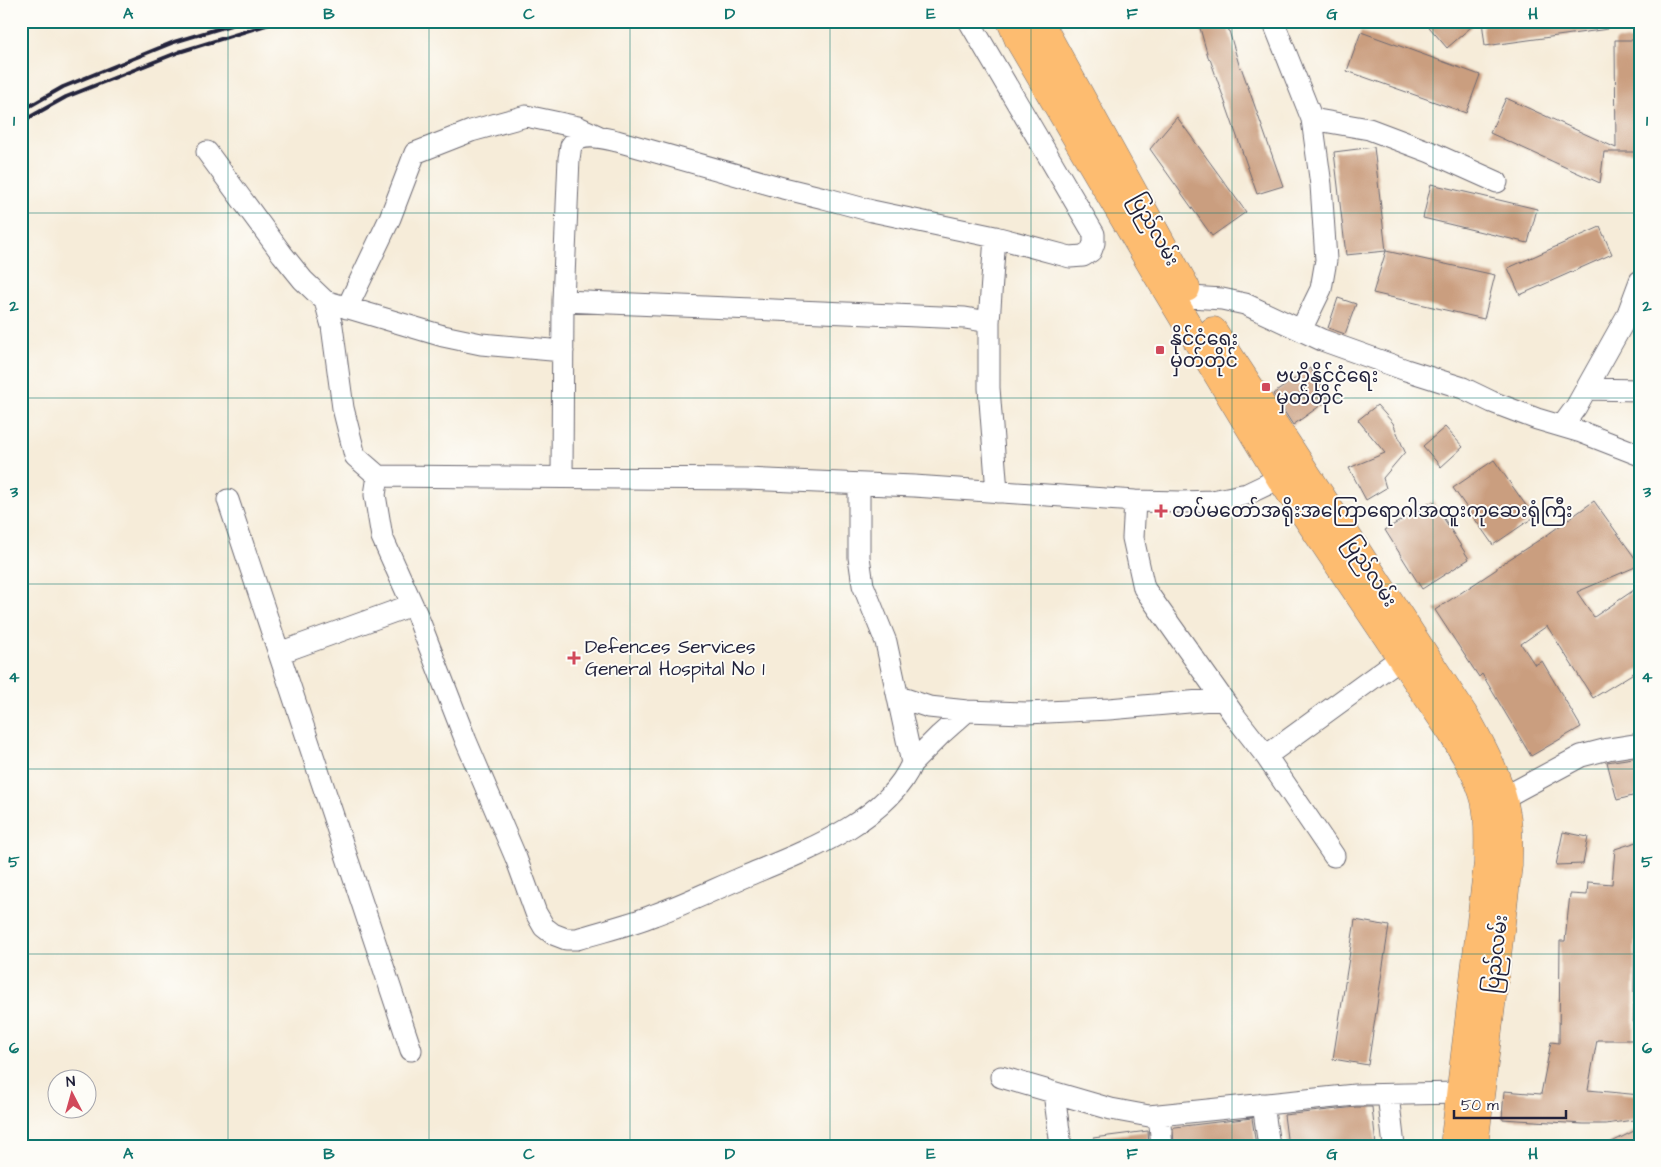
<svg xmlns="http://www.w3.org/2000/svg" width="1661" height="1167" font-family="'Architects Daughter','Noto Sans Myanmar',sans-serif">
<rect width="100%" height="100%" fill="#fdfcf7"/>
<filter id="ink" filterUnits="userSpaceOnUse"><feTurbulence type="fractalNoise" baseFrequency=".02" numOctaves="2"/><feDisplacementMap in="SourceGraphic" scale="10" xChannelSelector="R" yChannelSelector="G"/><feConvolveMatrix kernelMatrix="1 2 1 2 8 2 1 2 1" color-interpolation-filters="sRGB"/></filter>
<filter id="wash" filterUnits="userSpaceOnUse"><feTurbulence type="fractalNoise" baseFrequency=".0096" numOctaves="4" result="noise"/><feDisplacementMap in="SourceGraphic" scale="20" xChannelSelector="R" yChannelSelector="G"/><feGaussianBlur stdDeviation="1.12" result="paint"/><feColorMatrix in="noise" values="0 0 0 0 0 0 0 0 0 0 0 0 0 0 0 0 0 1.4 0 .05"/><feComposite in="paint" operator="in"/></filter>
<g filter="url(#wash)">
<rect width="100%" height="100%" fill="#f6ecd9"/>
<g id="blocks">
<path fill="#ca9e7f" d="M1198 21H1226L1240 68 1241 67 1283 186 1257 194 1210 59 1209 60Z
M1424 21H1478L1447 48Z
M1482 21H1608V29L1485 46Z
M1361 32 1480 75 1466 113 1347 71Z
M1615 40H1640V152H1604L1600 183 1490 133 1506 98 1616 148Z
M1177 117 1246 212 1212 236 1150 149Z
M1374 147 1386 251 1346 255 1334 152Z
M1431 184 1537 209 1528 243 1423 218Z
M1600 227 1612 254 1520 295 1508 268Z
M1386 251 1495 275 1484 319 1373 293Z
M1338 298 1356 304 1345 334 1328 328Z
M1310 368 1331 398 1293 425 1273 394Z
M1377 405 1393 423 1405 452 1383 478 1386 488 1366 500 1349 468 1385 453 1358 420Z
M1445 427 1463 447 1441 467 1423 446Z
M1494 460 1534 517 1493 545 1453 488Z
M1433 501 1469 559 1422 589 1385 530Z
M1594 501 1640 565 1577 592 1594 617 1640 586V669L1593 698 1547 626 1521 644 1535 665 1542 661 1581 727 1531 756 1482 674 1479 677 1435 610 1497 569V567L1547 535Z
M1640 757V794L1617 800 1607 762Z
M1563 832 1588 837 1583 864 1556 865Z
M1640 841V930L1635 929 1633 1040H1597L1588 1090 1640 1095V1119L1606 1124H1583L1502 1119 1504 1091 1541 1094 1551 1042 1559 1043 1560 941H1565L1570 894 1587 895 1588 882 1612 884 1615 849Z
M1355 920 1389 926 1368 1065 1333 1059Z
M1356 1107H1372L1376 1146H1288L1284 1115Z
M1252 1118 1256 1146H1174L1173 1128 1175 1127Z
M1640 1128V1146H1604Z
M1148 1131 1149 1146H1094L1093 1138Z"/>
</g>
</g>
<g filter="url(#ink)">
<use href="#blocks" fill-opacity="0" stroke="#6c6972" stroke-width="1"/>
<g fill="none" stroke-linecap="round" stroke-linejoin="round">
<defs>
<path id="minor" d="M1273 21 1312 119 1321 185 1326 260 1321 289 1301 330
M1312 119 1369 129 1430 152 1497 182
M207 152 282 254 303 280 325 301 443 336 481 344 563 351
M995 237 989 322V388L997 492
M325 301 332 326 343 408 355 456 378 476 746 479 914 486 1135 501 1181 502 1212 501 1247 494 1293 472
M563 301 965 318 989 322
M347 308 390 218 415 153 471 131 526 116 578 127 598 136
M1177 308 1191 297 1222 299 1245 304 1322 340 1406 370 1463 388 1492 402 1537 419 1581 432 1640 455
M1586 389 1640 390
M1562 426 1576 407 1627 316 1640 281
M378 476 375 495 382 537 417 615 466 741 516 858 536 913 544 927 553 934 566 939H577C603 931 629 925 654 915 685 904 715 889 746 876 801 853 887 822 912 763L886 642 863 585 859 557V485
M562 477 563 301 569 158C570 155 570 149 571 146 580 131 604 138 617 141L783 188 824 198 872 211 995 237 1070 257 1083 256 1091 251 1094 243V234L969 21
M228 500 411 1050
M1135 501 1133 538 1144 588 1234 715 1266 756 1334 856
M279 653 412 605
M899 697 929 707 967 711 1027 713 1109 709 1223 699
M1266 756 1402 657
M912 763 940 735 967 711
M1503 798 1581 756 1608 749 1640 744
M1001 1077 1111 1109 1149 1116 1355 1095 1459 1093
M1054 1093 1061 1146
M1388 1095 1394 1146
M1263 1104 1269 1146
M1159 1115 1162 1146"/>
<path id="highway" d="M1011 21 1019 40 1155 271 1281 479 1452 733C1465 754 1479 776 1485 800 1490 821 1488 843 1488 863L1454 1146
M1041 21 1046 34 1186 288
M1213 331 1469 723C1488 757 1505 790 1508 829 1509 841 1508 853 1508 865L1474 1146"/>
</defs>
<use href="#minor" stroke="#6c6972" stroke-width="23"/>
<use href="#highway" stroke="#6c6972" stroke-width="29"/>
<use href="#minor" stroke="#fff" stroke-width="21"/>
<use href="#highway" stroke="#fdbc70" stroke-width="28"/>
<path stroke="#22223b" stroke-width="4" d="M21 111 63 87 174 42 244 21
M21 122 66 97 179 52 279 21"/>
</g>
</g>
<path fill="none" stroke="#0f766e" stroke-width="1" stroke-opacity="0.55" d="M228 21V1146M429 21V1146M630 21V1146M830 21V1146M1031 21V1146M1232 21V1146M1433 21V1146M21 213H1640M21 398H1640M21 584H1640M21 769H1640M21 954H1640"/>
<g fill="#d1495b" stroke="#fdfcf7" stroke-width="2">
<rect x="1155" y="345" width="10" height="10" rx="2.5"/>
<rect x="1261" y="382" width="10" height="10" rx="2.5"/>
<path d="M1158.5 503.5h5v5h5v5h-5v5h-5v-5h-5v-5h5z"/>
<path d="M571.5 650.5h5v5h5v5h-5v5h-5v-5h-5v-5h5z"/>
</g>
<g text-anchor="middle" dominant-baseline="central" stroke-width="4" stroke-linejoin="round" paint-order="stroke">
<g font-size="19" fill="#22223b" stroke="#fdfcf7">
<text transform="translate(1154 230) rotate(61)">ပြည်လမ်း</text>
<text transform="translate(1370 572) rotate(57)">ပြည်လမ်း</text>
<text transform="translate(1497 954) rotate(-83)">ပြည်လမ်း</text>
</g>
<g font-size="19" fill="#22223b" stroke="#fdfcf7" text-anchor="start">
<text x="1170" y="339">နိုင်ငံရေး<tspan x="1170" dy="22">မှတ်တိုင်</tspan></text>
<text x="1276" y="376">ဗဟိုနိုင်ငံရေး<tspan x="1276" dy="22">မှတ်တိုင်</tspan></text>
<text x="1172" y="511">တပ်မတော်အရိုးအကြောရောဂါအထူးကုဆေးရုံကြီး</text>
<text x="585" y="647">Defences Services<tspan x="585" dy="22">General Hospital No 1</tspan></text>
</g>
</g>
<rect width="1661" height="1167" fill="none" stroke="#fdfcf7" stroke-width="55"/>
<g transform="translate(72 1094) rotate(354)"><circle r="24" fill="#fdfcf7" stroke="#a5a5ac"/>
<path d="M0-4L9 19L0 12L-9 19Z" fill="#d1495b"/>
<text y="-8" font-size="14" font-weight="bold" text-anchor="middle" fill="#22223b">N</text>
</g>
<path d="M1454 1110v8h112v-8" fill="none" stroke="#22223b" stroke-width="2.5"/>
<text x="1461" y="1110" font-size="15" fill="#22223b" stroke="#fdfcf7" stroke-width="4" paint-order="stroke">50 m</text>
<rect x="28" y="28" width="1606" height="1112" fill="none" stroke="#0f766e" stroke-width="2"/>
<g font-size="16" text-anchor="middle" font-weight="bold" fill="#0f766e">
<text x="128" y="19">A</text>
<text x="329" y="19">B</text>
<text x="529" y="19">C</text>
<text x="730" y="19">D</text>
<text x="931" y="19">E</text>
<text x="1132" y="19">F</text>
<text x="1332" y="19">G</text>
<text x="1533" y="19">H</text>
<text x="14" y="126">1</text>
<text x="1647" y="126">1</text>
<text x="14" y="311">2</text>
<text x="1647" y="311">2</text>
<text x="14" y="497">3</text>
<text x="1647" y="497">3</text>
<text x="14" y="682">4</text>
<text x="1647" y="682">4</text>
<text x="14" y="867">5</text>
<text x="1647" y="867">5</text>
<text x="14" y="1053">6</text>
<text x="1647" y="1053">6</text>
<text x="128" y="1159">A</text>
<text x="329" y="1159">B</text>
<text x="529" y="1159">C</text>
<text x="730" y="1159">D</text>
<text x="931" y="1159">E</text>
<text x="1132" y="1159">F</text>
<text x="1332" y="1159">G</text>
<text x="1533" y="1159">H</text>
</g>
</svg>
